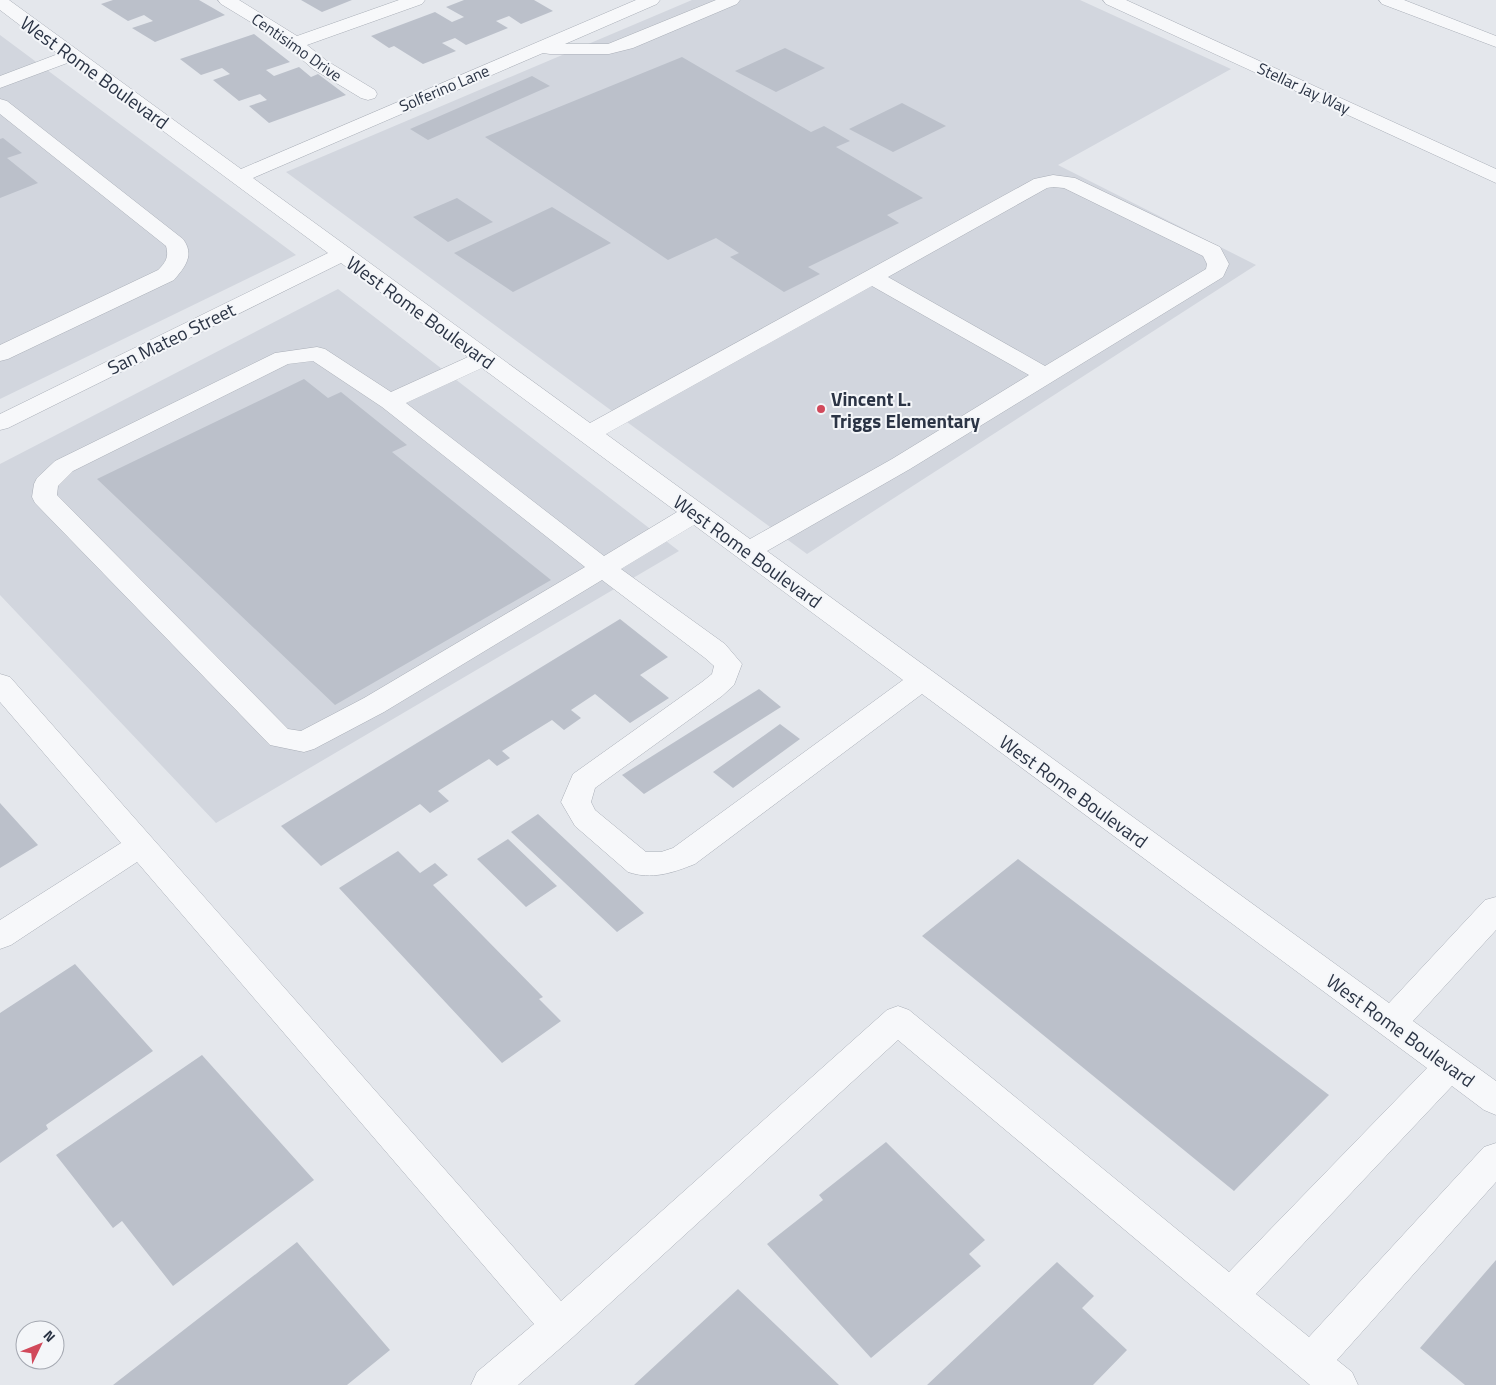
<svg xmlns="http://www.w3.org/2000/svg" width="1496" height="1385" font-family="'Titillium Web',sans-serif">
<rect width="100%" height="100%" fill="#e4e7ec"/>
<path fill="#d2d6de" d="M692 0H1080L1231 69 1058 165 1256 265 807 554 286 172Z
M0 35 296 255 0 399Z
M338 289 679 551 216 823 0 595V464Z"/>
<path fill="#bbc0ca" d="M113 0H199L225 15 155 42 132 28 153 21 144 15 128 21 101 4Z
M301 0H352L322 12Z
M464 0H534L553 11 521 24 509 16 496 21 508 28 466 45 455 38 442 43 456 51 423 64 394 46 389 48 371 36 435 12 452 22 464 17 446 7Z
M254 34 290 62 266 70 274 76 299 67 311 77 318 74 346 95 269 123 249 106 267 100 260 94 239 101 213 80 230 74 222 68 201 75 180 59Z
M785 48 825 68 776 92 735 71Z
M682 57 811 132 824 126 850 141 836 147 923 198 887 215 899 223 808 267 820 274 784 292 730 257 739 253 716 238 668 260 485 137Z
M532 76 550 86 428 140 410 129Z
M902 103 946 126 893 152 849 129Z
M3 138 22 153 7 158 38 183 0 198V139Z
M457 198 493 222 448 242 413 217Z
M552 207 611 243 513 292 454 253Z
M304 379 328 398 341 392 407 445 392 452 551 580 335 705 97 479Z
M620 619 668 657 640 675 669 698 630 723 595 694 571 710 581 718 564 730 552 720 502 751 510 758 497 766 489 759 438 791 449 801 430 813 420 804 321 866 281 826Z
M759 689 781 707 644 794 622 775Z
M780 724 800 739 733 788 713 772Z
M0 803 38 845 0 868Z
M538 814 644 913 617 932 511 832Z
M508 839 557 886 526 907 477 859Z
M398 851 420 873 435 863 448 875 433 885 543 997 539 999 561 1021 502 1063 339 888Z
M1018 859 1329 1095 1234 1191 922 936Z
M75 964 153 1051 46 1125 48 1129 0 1163V1013Z
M202 1055 314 1180 173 1286 122 1221 113 1228 56 1155Z
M886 1142 985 1240 969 1254 981 1266 871 1358 767 1244 823 1200 819 1195Z
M297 1242 390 1350 347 1385H113Z
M1496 1260V1385H1465L1420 1348Z
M1057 1262 1094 1296 1082 1308 1127 1350 1093 1385H927Z
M738 1289 839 1385H634Z"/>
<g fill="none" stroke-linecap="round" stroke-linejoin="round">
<defs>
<path id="minor" d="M0 0H9L241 169 636 0H660L657 4 565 44H608L716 0H740L737 4 633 48 609 54H550L543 53 253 178 590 423 1034 179 1053 175 1075 178 1220 247 1229 264 1223 277 910 469 767 551 1389 1003 1485 900 1496 897V930L1413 1021 1496 1081V1115L1484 1110 1452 1086 1256 1294 1309 1337 1484 1147 1496 1143V1182L1337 1360 1352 1372 1358 1385H1310L898 1040 572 1338 518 1385H471L477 1372 534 1324 137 862 11 945 0 949V920L121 843 0 702V674L10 677 561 1301 887 1010 898 1006 909 1010 1229 1272 1427 1068 922 694 695 864C672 873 652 880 628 872L575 826 561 802 573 774 702 682 712 674 714 666 705 658 602 580 384 712 314 749 304 752 270 745 35 503 32 497 34 484 37 478 55 461 275 353 317 347 325 349 391 392 468 357 341 263 8 428 0 430V414L328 253 70 62 0 88V76L58 54 0 10ZM1053 187 1064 188 1203 256 1207 264 1206 269 1045 366 888 277 1047 188ZM872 286 1029 375 892 459 750 539 606 434ZM313 361 382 407 585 567 364 698 301 731 288 729 57 495 58 486 73 471 288 364ZM482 368 677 512 604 556 406 403ZM694 525 903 680 673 848 661 852H646L595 810 591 802 595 788 722 696 734 685 742 664 725 644 621 569Z
M218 0H239L297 36 399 0H425L422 4 307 45 327 61 375 90 377 94 375 98 368 100 361 98 313 69 277 38 221 4Z
M1103 0H1126L1496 169V183L1106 4Z
M1379 0H1404L1496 36V47L1382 4Z
M0 99 7 101 183 239C195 255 185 267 174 280L8 359 0 361V345L158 270C166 262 169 257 166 246L0 114Z"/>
</defs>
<use href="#minor" stroke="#a9aeb7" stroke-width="1"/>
<use href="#minor" fill="#f7f8fa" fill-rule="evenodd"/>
</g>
<circle fill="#d1495b" stroke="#f4f6f9" stroke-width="2" cx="821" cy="409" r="5"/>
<g text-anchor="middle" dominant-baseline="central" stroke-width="4" stroke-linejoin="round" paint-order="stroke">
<g font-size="16" fill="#2b3445" stroke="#f4f6f9">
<text transform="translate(297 47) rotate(35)">Centisimo Drive</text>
<text transform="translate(444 88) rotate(-23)">Solferino Lane</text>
<text transform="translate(1304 88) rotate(25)">Stellar Jay Way</text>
</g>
<g font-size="19" fill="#2b3445" stroke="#f4f6f9">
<text transform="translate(95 72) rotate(36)">West Rome Boulevard</text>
<text transform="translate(421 312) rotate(36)">West Rome Boulevard</text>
<text transform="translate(171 338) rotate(-26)">San Mateo Street</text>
<text transform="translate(748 551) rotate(36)">West Rome Boulevard</text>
<text transform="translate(1074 791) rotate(36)">West Rome Boulevard</text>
<text transform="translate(1401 1030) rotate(36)">West Rome Boulevard</text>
</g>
<g font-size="19" font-weight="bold" fill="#2b3445" stroke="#f4f6f9" text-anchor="start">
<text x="831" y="398">Vincent L.<tspan x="831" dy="22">Triggs Elementary</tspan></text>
</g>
</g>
<g transform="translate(40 1345) rotate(47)"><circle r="24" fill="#f4f6f9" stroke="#a4a8b1"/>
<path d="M0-4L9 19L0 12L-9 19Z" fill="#d1495b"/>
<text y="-8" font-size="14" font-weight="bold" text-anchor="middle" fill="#2b3445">N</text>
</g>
</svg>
